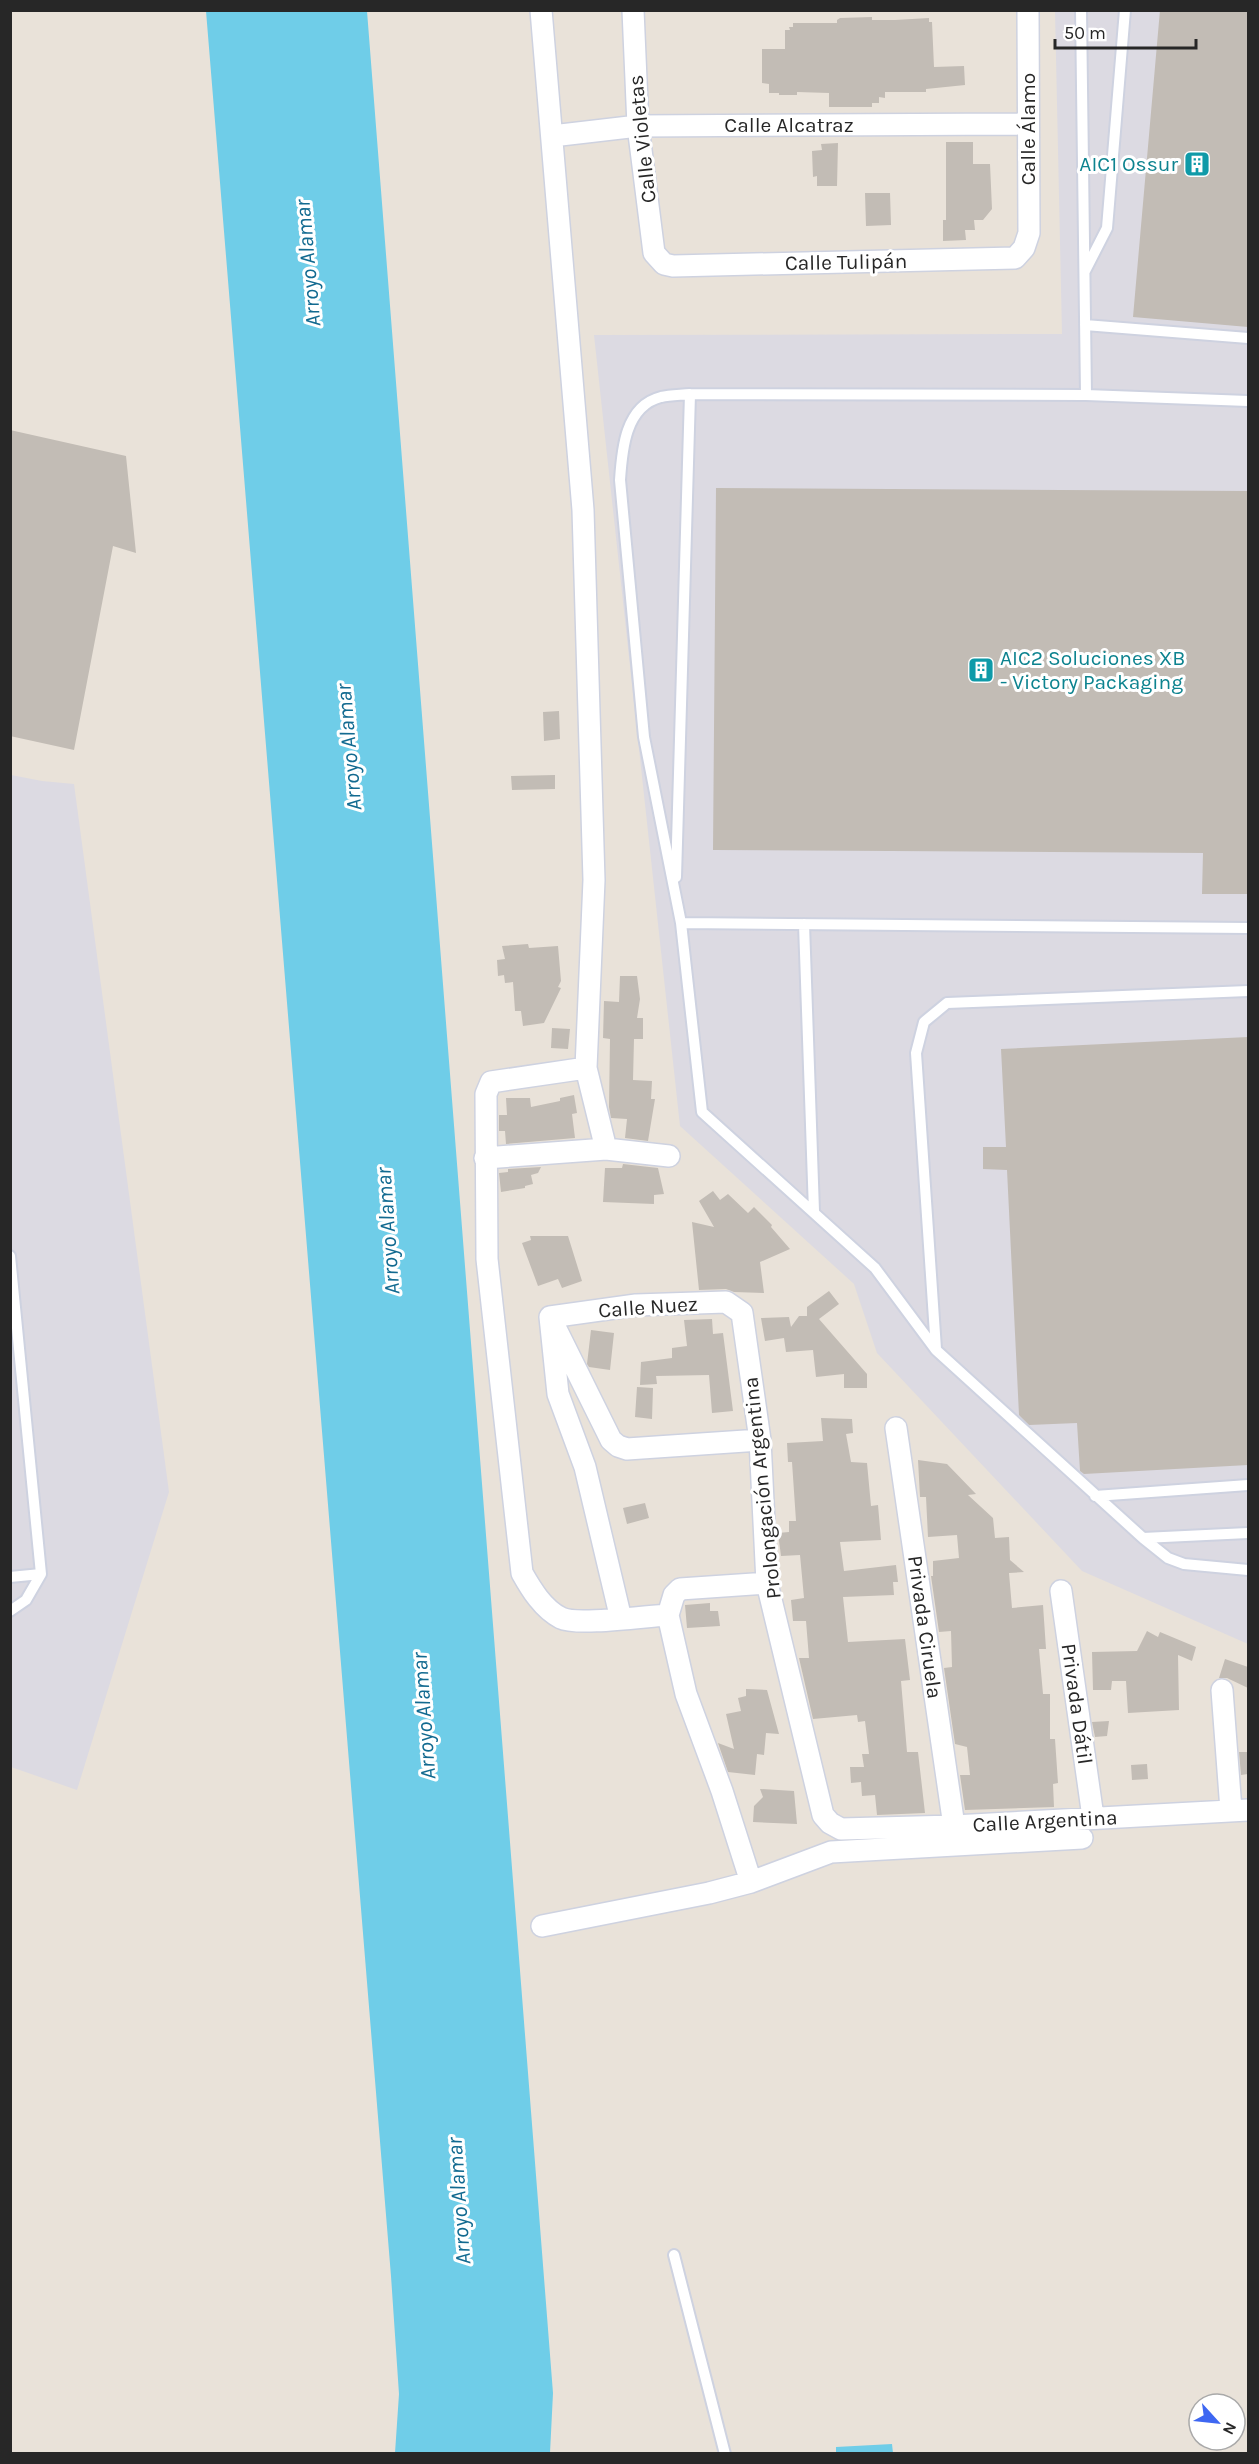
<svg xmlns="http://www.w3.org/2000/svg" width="1259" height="2464" font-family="Karla,sans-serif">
<rect width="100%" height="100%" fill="#e9e2d9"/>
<path fill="#dcdae2" d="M1055 11H1248V1644L1082 1571 877 1353 854 1284 680 1126 594 335 1062 334Z
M11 775 42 781 74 784 169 1492 77 1790 11 1767Z"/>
<path fill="#6fcde8" d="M206 11H367L553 2393 550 2453H395L399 2394 391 2276Z
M892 2444 893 2453H836V2447Z"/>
<path fill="#c2bcb5" d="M1160 10H1248V327L1133 317Z
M872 17V20H895L929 18V22H932L934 67 964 66 965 85 926 89V92H885V98L879 97V103H872V107H829V93L797 92V95H779V93H769V84L762 83V49H785V30H790L789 27H793V23H837V20L840 18Z
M946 142H973V164H990L992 209 983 220H974L975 230H965L966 240 943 241V220H946Z
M838 143 837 186H817V176L813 177 812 151 822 150 821 144Z
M865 193H890L891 225 866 226Z
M10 430 126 456 136 553 113 546 74 750 10 736Z
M716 488 1248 491V894H1202L1203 853 713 850Z
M559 711 560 739 544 741 543 712Z
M555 775V789L512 790 511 776Z
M528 944 529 948 558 946 561 981 558 987 561 988 544 1023 523 1026 521 1011H515L513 982 505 983 504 975 498 976 497 960 505 959 502 946Z
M620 976H637L640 999 637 1018H643V1039H634L633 1080 652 1081 651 1099H655L648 1141 625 1138 627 1119 611 1118 609 1107 610 1039 603 1038 604 1001 619 1002Z
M552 1028 570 1029 568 1049 551 1048Z
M1248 1037V1465L1084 1474 1080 1471 1077 1423 1029 1425 1019 1415 1007 1170 983 1169V1147H1006L1001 1049Z
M574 1095 577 1113 572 1114 575 1138 506 1144 505 1131H499V1115H507L506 1098H530L531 1107 560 1101V1098Z
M623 1164 658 1168 664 1194 654 1195V1204L603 1202 605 1168H622Z
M541 1167 538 1173 531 1175 533 1184 525 1186V1188L501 1192 499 1173 508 1172V1169Z
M713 1191 720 1200 728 1194 748 1213 754 1207 772 1225 771 1227 790 1249 760 1262 764 1293 734 1292 726 1289 699 1290 692 1222 714 1227 699 1201Z
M530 1236H568L582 1281 562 1288 558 1279 538 1286 522 1243 531 1240Z
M829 1291 839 1304 819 1319 867 1374V1388H844V1374L816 1377 813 1350 786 1352 784 1338 765 1341 761 1318 789 1317 791 1327 799 1316H807V1307Z
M712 1319 713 1334 723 1333 733 1411 712 1413 709 1375 656 1376 657 1384 640 1385 641 1362 672 1358V1348L687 1346 684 1320Z
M591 1330 614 1333 610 1370 589 1367 587 1364Z
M637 1387 653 1388 652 1419 635 1417Z
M821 1418 852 1419 853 1433 846 1434 851 1462 867 1463 871 1506 878 1505 881 1540 840 1542 844 1571 896 1565 898 1582H893L894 1595 843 1597 848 1642 905 1639 910 1680 901 1681 907 1752H918L925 1813 877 1815 875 1795 862 1796 861 1782 851 1783 850 1767H864L862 1754H869L865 1721 858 1722 857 1715 813 1719 799 1658H809L806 1621H793L791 1600 804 1598 800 1555 781 1556 778 1533 789 1532V1521H796L792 1462H788L787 1443 823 1441Z
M918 1460 947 1464 976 1494 968 1495 993 1518 995 1538 1009 1537 1010 1560 1024 1572 1009 1573 1012 1608 1043 1605 1046 1649H1039L1043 1694H1050V1739H1055L1058 1783 1053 1784 1054 1807 965 1810 960 1775H970L967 1747 955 1744 944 1668 952 1667 951 1631 939 1632 931 1576H933V1561L959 1558 957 1535 928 1537 926 1497H920Z
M645 1503 649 1518 627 1524 623 1508Z
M710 1603V1611H718L720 1626 687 1628 685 1605Z
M1147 1631 1158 1637 1160 1632 1196 1647 1192 1661 1178 1655 1179 1710 1128 1713 1126 1681H1112L1111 1690H1093L1092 1652 1137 1651Z
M1225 1659 1248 1667V1688L1227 1678H1219Z
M746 1689 767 1690 779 1734 766 1733 764 1755 757 1754 755 1775 728 1772 718 1743 734 1749 726 1714 741 1711 738 1698 746 1696Z
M1109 1721 1107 1736 1095 1737 1092 1722Z
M1239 1752H1248V1774L1241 1775Z
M1147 1764 1148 1779 1132 1780 1131 1765Z
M760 1789 794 1791 797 1824 753 1822 754 1806 763 1797Z"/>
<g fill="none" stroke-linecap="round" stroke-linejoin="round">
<defs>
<path id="service" d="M1081 10 1086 395
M1085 271 1107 228 1125 10
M1085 325 1248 338
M1248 401 1086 395 690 394C681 395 670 395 661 397 625 406 622 450 620 480L644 737 681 923 1248 928
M676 877 690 394
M681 923 702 1112 875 1268 936 1350 1143 1538 1168 1558 1184 1564 1248 1570
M804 924 814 1211
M10 1256 41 1574 26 1600 10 1611
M936 1349 916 1053 924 1022 947 1003 1248 991
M1095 1496 1248 1485
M1143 1538 1248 1533
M10 1577 41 1574
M674 2255 725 2454"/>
<path id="minor" d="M541 10 583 510 594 880 586 1068 606 1149
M633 10 638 126 654 253 664 264 673 266 1015 258 1024 248 1029 233 1028 10
M552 136 638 126 1028 124
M586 1068 491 1082 486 1094 487 1259 522 1573C531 1589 543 1609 561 1618 577 1626 647 1616 668 1615
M485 1158 606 1149 669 1156
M550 1317 636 1305 726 1302 742 1313 760 1440 767 1583 823 1815 830 1823 841 1829 954 1826 1248 1810
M550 1317 558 1394 585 1467 621 1619
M556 1329 611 1440 618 1446 627 1449 760 1440
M896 1428 954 1826
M1061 1591 1093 1817
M1222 1690 1231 1810
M751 1882 722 1791 686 1694 668 1615 674 1595 680 1589 767 1583
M542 1926 709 1893 751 1882 831 1852 1082 1838"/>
</defs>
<use href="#service" stroke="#ced2e0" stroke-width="14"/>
<use href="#minor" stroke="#ced2e0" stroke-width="24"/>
<use href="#service" stroke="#fff" stroke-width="10"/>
<use href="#minor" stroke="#fff" stroke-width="21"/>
</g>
<defs>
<symbol id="building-square" viewBox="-11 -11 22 22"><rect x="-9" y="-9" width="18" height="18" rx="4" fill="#0f9aa8" stroke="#fff"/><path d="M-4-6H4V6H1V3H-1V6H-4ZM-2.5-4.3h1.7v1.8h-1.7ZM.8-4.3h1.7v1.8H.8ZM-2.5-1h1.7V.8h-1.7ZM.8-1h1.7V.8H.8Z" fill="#fff"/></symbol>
</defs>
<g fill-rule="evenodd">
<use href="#building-square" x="1182" y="149" width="30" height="30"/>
<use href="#building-square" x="966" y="655" width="30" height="30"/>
</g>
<g text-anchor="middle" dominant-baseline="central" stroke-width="6" stroke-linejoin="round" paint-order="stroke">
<g font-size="21" fill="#272727" stroke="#fff">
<text x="789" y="125">Calle Alcatraz</text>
<text transform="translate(1028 129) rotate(-90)">Calle Álamo</text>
<text transform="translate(642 139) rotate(-96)">Calle Violetas</text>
<text transform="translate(846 262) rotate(-1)">Calle Tulipán</text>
<text transform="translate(648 1307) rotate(-4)">Calle Nuez</text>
<text transform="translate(762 1488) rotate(-96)">Prolongación Argentina</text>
<text transform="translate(925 1627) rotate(82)">Privada Ciruela</text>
<text transform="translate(1077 1704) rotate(82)">Privada Dátil</text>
<text transform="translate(1045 1821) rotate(-3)">Calle Argentina</text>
</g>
<g font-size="21" fill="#0d838f" stroke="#fff" text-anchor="end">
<text x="1178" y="164">AIC1 Ossur</text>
<text x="1000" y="658" text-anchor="start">AIC2 Soluciones XB<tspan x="1000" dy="24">- Victory Packaging</tspan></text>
</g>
<g font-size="22" font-style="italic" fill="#126a90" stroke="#fff">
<text transform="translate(308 263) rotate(-95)">Arroyo Alamar</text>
<text transform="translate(349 747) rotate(-95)">Arroyo Alamar</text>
<text transform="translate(388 1231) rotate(-94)">Arroyo Alamar</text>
<text transform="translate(424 1716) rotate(-94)">Arroyo Alamar</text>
<text transform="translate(459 2201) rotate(-94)">Arroyo Alamar</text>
</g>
</g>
<rect width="1259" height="2464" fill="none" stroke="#272727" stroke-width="24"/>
<g transform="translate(1217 2422) rotate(117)"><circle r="28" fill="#ffffff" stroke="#a9a9a9" stroke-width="1.5"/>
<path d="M0-4.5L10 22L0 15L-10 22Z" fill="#3e67f2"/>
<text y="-9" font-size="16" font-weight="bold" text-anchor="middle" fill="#272727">N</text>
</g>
<path d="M1055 39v9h141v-9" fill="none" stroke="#272727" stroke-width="3"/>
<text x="1064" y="39" font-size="18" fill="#272727" stroke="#ffffff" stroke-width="4.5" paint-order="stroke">50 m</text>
</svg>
